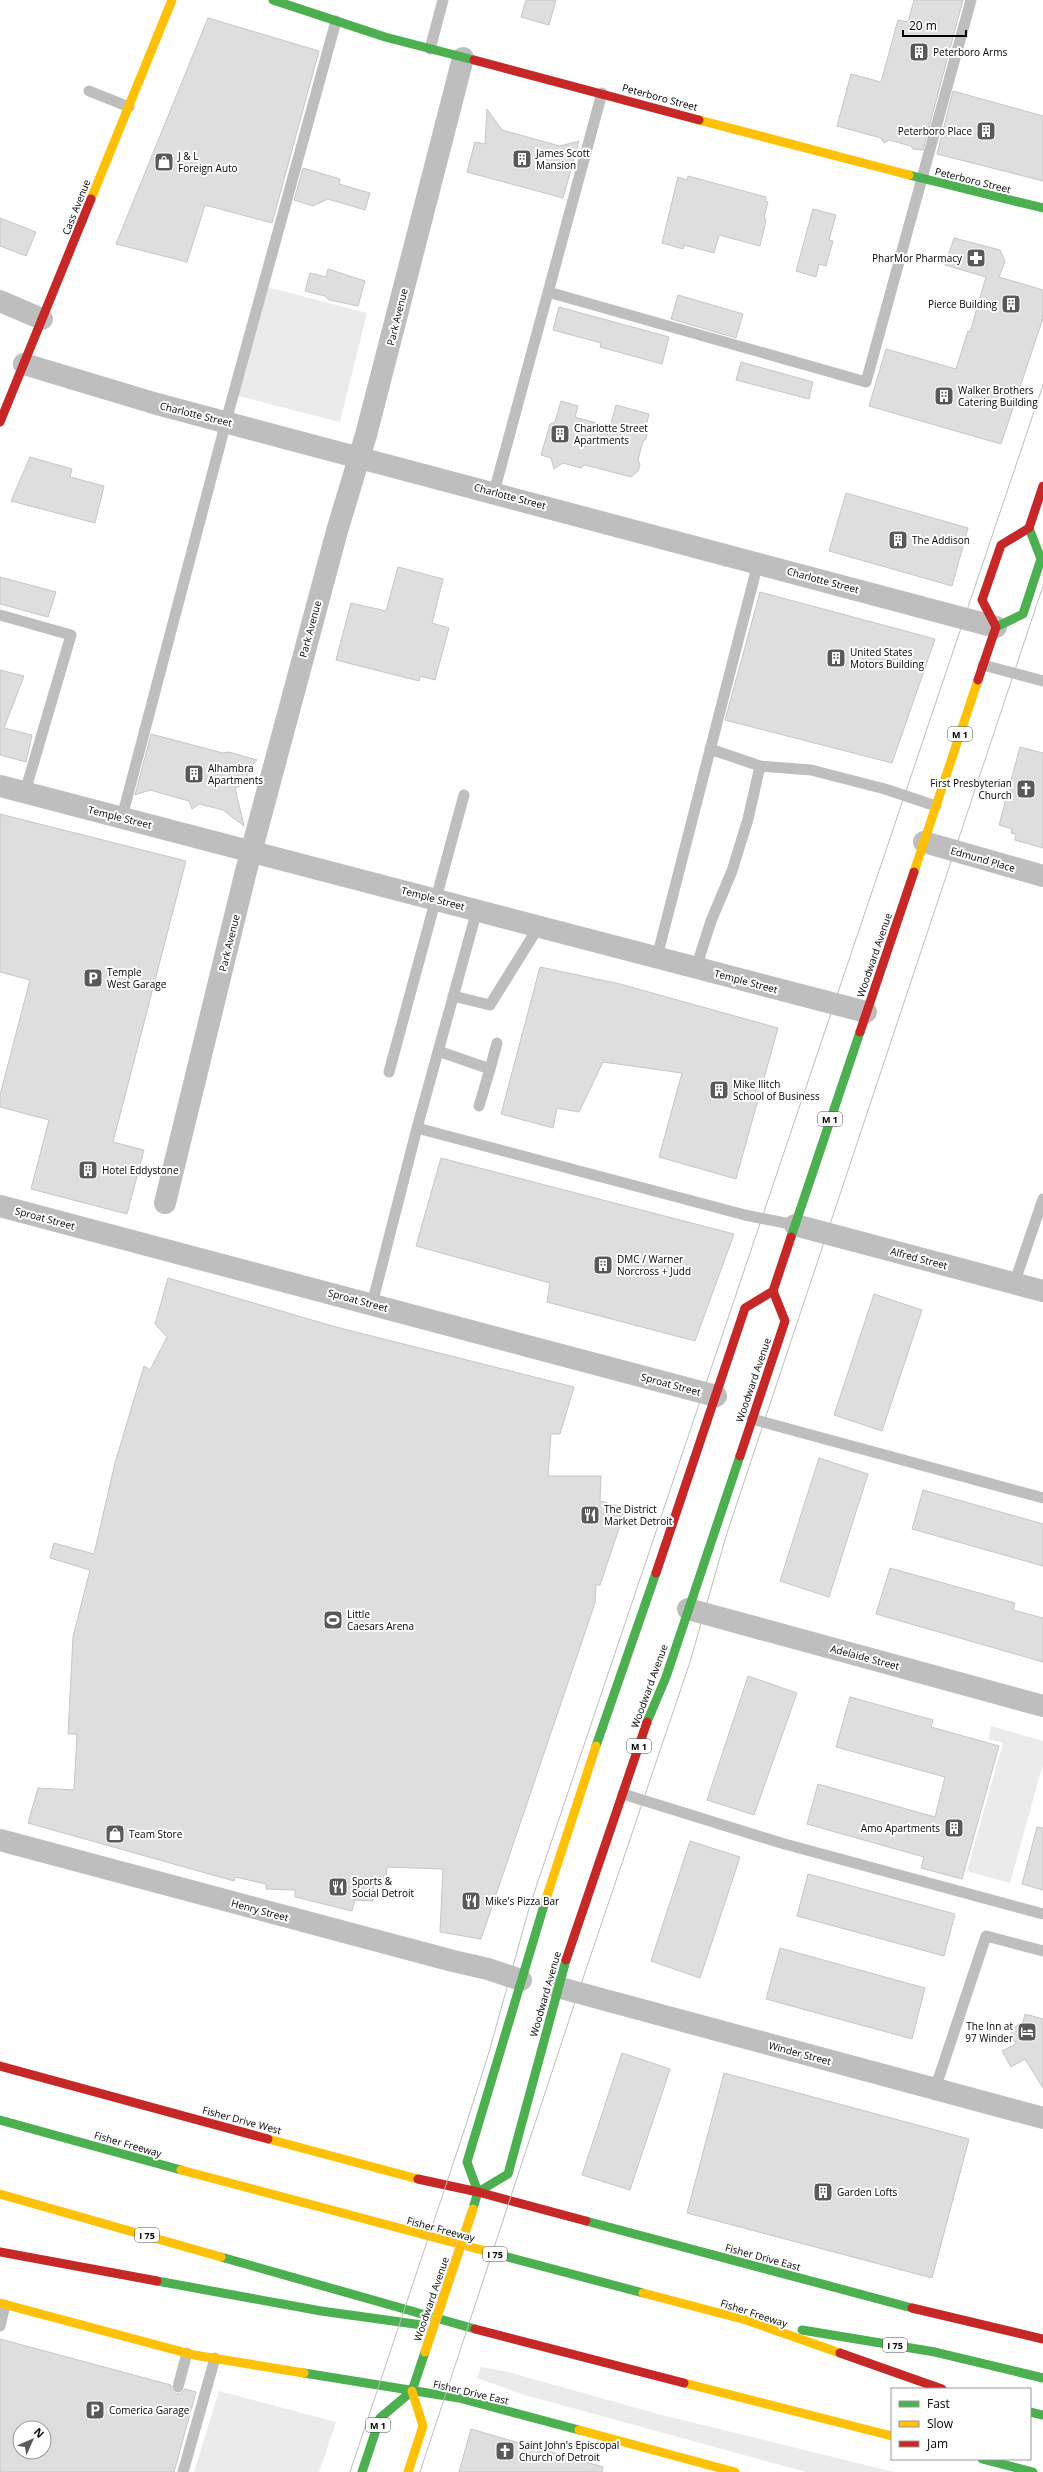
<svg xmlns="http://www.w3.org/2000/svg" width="1043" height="2472" font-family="'Open Sans',sans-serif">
<rect width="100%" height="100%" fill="#fff"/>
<path fill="#ebebeb" d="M267 287 367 313 340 422 238 396Z
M991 1726 1043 1741V1764L1010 1883 967 1871 1003 1743 988 1739Z
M481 2367 508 2372 658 2414 894 2472H806L525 2395 477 2378Z
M219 2391 336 2422 319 2472H194Z"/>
<path fill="#dedede" stroke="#c6c6c6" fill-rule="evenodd" d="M526 0H556L549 25 521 17Z
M914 0H963L923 150 913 149 911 146 889 140 884 143 881 138 837 126 851 74 881 82 898 20 908 22Z
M208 18 319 51 272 223 205 205 187 262 116 244Z
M953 91 1043 116V181L937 154Z
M487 109 502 130 560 146 579 141 563 198 467 172 475 142 485 144Z
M303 168 340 179 339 184 370 193 365 210 328 199 313 206 294 200Z
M688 176 766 197 765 201 768 202 764 217 766 221 760 246 719 235 714 253 684 245 683 249 662 243 678 177 687 180Z
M813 209 836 215 829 240 833 241 826 266 819 264 816 277 796 271Z
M0 218 36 232 26 256 0 246Z
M954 238 1000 250 1005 261 999 277 1043 290V318L1001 444 869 406 886 349 956 369 968 331 970 332 986 277 945 265Z
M328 269 365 281 358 306 329 300 325 296 305 291 310 273 326 277Z
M678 295 743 314 736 338 671 319Z
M559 307 669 337 662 364 600 347 601 343 553 330Z
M741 362 813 382 809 399 736 380Z
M561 401 578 406 575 417 610 427 616 405 649 414 646 426 648 430 646 439 643 441 638 460 640 465 638 471 631 477 593 467 584 465 581 468 563 463 554 469 551 458 541 455 550 424 555 422Z
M30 457 72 469 70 477 104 486 95 523 11 501Z
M846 493 968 528 952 586 829 551Z
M398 567 443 579 432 623 449 628 435 680 420 676 419 681 336 660 351 603 386 611Z
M0 577 56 592 48 617 0 604Z
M760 592 935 639 892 763 725 720Z
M0 670 24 676 4 728 32 735 26 762 0 755Z
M151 734 223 753 229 752 257 760 249 768 245 784 235 788 244 826 223 810 199 804 192 809 189 801 150 790 135 795Z
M1020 747 1043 753V848L1015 840 1016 834 1011 833 1012 829 999 825Z
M0 814 186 861 113 1142 144 1150 127 1214 31 1189 49 1120 0 1107V1095L30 980 0 972Z
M540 967 620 984 778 1028 736 1179 659 1157 682 1073 603 1062 579 1112 557 1108 553 1128 501 1114Z
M441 1158 734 1234 695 1341 547 1302 550 1283 416 1246Z
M168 1278 336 1327 574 1387 560 1434H551L548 1476H601L600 1501 626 1508 600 1585H596L595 1603 481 1939 440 1932 443 1869 387 1867 386 1879 374 1878 373 1901 355 1900 352 1911 295 1897V1890L266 1889V1884L235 1877 234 1881 28 1823 38 1788 74 1790 77 1734H68L73 1637 90 1570 50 1558 54 1543 94 1554 115 1463 144 1366 150 1370 167 1337 155 1324Z
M874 1294 922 1310 882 1431 834 1415Z
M819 1458 868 1474 829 1597 780 1581Z
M923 1490 1043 1524V1566L912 1529Z
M890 1568 1015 1603 1013 1610 1043 1618V1662L876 1614Z
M748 1676 797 1693 754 1815 707 1800Z
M850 1697 933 1720 931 1727 999 1746 962 1879 921 1868 924 1857 807 1824 818 1784 935 1817 945 1777 836 1747Z
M1037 1827 1043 1828V1890L1022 1884Z
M690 1841 740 1857 700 1978 651 1961Z
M808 1874 955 1914 944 1956 797 1916Z
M780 1948 925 1988 912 2039 766 1999Z
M1025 2014 1043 2019V2088L1025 2059 1011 2067 1002 2051 1016 2044 1011 2035 1013 2028 1023 2022Z
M622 2053 670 2069 630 2190 582 2175Z
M724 2073 969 2139 932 2278 687 2213Z
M0 2339 171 2385V2389L176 2394H180L185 2389 196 2392 174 2472H0ZM20 2428H44V2452H20Z
M471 2429 603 2467 602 2472H459Z"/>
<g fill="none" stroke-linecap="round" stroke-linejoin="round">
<path stroke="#bebebe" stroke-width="11" d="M430 49 443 0
M89 91 129 107
M548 292 866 382 971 0
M494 492 602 93
M0 615 71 635 25 792
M983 665 1043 681
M760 766 811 770 885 789 936 806
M122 817 232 399 336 21
M657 957 758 563
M696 968 711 921 732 871 748 819 760 766 710 749
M453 996 490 1005 539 926
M438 1051 490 1069 479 1106
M490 1069 497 1043
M389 1072 464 795
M417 1128 745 1215 795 1225
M1014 1284 1043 1199
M372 1304 417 1128 477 910
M752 1419 1043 1498
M623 1794 781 1843 1043 1914
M935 2089 986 1936 1043 1951
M0 2326 5 2305
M178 2387 187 2353
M183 2472 215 2358"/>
<path stroke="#bebebe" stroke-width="22" d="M0 301 42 319
M24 364 157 404 996 627
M0 786 866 1012
M924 842 1043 876
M165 1203 245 875 337 531 366 435 463 58
M0 1206 716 1396
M795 1225 1043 1291
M688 1609 1043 1706
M0 1840 453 1961 488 1969 521 1980
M557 1987 1043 2118"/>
<path stroke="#4caf50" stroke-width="9" d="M273 0 385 37 474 60
M909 175 1043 208
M996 627 1023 614 1041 559 1029 528
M791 1237 860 1032
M647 1722 666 1677 740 1456
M596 1746 656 1573
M0 2120 181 2170
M478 2192 508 2174 566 1960
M474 2205 478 2192 467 2162 545 1902
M586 2221 912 2308
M489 2252 643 2293
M221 2257 475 2329
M157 2281 321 2311 422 2325
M802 2330 935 2352 1043 2378
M304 2373 459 2398 579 2430
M1030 2412 1043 2415
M982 2459 1033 2472
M362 2472 380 2418 412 2391 425 2352"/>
<path stroke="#ffc107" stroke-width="9" d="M699 120 909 175
M91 199 172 0
M914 872 978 680
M545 1902 596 1746
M268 2139 418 2179
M181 2170 489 2252
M0 2194 221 2257
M643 2293 746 2320 840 2353
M0 2303 194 2355 304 2373
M684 2383 892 2436
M579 2430 735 2472
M408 2472 423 2426 412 2391"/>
<path stroke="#c62828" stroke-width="9" d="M474 60 699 120
M0 422 91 199
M978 680 996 627 982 600 1001 545 1029 528 1043 486
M860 1032 914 872
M740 1456 785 1321 773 1291 791 1237
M656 1573 745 1308 773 1291
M566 1960 647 1722
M0 2066 268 2139
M418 2179 478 2192 586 2221
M0 2252 157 2281
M912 2308 1043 2339
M475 2329 684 2383
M840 2353 942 2389"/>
<path stroke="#bebebe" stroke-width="1" d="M350 2472 464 2131 489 2052 530 1905 1043 385
M420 2472 578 1993 690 1662 727 1533 1043 586"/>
<defs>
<path id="slow-bridge" d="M425 2352 473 2209"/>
</defs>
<use href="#slow-bridge" stroke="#dbdbdb" stroke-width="10" stroke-linecap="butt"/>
<use href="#slow-bridge" stroke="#ffc107" stroke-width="9"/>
</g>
<defs>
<symbol id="building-square" viewBox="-11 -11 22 22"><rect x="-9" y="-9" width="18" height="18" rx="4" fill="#595959" stroke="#fff"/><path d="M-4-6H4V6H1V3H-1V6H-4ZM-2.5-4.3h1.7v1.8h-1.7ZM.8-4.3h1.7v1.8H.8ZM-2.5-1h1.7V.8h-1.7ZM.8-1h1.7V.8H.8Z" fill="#fff"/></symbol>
<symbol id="shop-square" viewBox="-11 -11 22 22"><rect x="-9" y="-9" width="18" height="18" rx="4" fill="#595959" stroke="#fff"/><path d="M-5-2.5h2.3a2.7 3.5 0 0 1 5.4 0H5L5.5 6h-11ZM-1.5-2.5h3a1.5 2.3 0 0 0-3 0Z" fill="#fff"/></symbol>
<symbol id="pharmacy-square" viewBox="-11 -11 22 22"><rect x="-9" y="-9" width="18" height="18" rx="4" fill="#595959" stroke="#fff"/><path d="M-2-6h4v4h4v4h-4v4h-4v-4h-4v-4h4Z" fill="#fff"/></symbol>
<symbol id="church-square" viewBox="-11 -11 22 22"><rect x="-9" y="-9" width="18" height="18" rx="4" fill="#595959" stroke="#fff"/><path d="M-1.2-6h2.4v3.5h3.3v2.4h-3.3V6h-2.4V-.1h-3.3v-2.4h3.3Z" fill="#fff"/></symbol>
<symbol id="parking-square" viewBox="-11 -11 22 22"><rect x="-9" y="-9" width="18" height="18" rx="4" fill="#595959" stroke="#fff"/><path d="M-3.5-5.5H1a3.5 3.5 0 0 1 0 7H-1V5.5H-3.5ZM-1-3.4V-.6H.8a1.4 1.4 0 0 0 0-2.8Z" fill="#fff"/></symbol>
<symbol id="restaurant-square" viewBox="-11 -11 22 22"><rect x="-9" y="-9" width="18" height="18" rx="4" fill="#595959" stroke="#fff"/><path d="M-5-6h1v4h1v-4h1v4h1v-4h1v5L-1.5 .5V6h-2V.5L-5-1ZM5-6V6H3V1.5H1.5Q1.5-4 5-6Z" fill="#fff"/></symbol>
<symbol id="stadium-square" viewBox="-11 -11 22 22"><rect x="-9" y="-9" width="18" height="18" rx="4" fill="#595959" stroke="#fff"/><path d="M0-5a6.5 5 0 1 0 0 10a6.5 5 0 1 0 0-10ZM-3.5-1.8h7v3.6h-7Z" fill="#fff"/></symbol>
<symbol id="hotel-square" viewBox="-11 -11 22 22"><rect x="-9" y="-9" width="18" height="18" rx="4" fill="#595959" stroke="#fff"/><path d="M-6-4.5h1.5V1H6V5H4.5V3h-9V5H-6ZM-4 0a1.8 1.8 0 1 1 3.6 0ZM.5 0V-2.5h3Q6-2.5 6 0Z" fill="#fff"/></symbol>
</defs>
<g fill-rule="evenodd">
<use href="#building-square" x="908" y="41" width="22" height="22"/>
<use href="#building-square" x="975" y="120" width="22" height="22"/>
<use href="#building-square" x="511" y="148" width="22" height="22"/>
<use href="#shop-square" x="153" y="151" width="22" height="22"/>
<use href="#pharmacy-square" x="965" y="247" width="22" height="22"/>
<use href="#building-square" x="1000" y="293" width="22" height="22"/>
<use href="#building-square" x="933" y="385" width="22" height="22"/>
<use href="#building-square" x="549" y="423" width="22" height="22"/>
<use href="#building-square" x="887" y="529" width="22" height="22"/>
<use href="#building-square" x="825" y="647" width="22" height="22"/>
<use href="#building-square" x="183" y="763" width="22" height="22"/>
<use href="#church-square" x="1015" y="778" width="22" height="22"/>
<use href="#parking-square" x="82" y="967" width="22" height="22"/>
<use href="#building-square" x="708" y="1079" width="22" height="22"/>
<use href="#building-square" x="77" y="1159" width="22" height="22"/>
<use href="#building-square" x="592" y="1254" width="22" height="22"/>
<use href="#restaurant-square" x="579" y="1504" width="22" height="22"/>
<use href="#stadium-square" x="322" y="1609" width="22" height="22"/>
<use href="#building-square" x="943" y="1817" width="22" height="22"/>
<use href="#shop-square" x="104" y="1823" width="22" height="22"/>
<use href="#restaurant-square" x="327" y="1876" width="22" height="22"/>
<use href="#restaurant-square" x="460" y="1890" width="22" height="22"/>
<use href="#hotel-square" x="1016" y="2021" width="22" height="22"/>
<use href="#building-square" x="812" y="2181" width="22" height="22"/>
<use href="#parking-square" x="84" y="2399" width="22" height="22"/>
<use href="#church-square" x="494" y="2440" width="22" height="22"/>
</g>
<g text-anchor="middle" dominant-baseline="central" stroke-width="4" stroke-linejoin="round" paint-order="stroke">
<g fill="#fff" stroke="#4c4c4c" stroke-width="1">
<rect x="948" y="727" width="24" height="14" rx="3"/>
<rect x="818" y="1112" width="24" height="14" rx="3"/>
<rect x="627" y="1739" width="24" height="14" rx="3"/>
<rect x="135" y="2228" width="24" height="14" rx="3"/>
<rect x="483" y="2247" width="24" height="14" rx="3"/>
<rect x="883" y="2338" width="24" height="14" rx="3"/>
<rect x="366" y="2418" width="24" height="14" rx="3"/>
</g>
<g font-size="9" font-weight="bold" fill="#000">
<text x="960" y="734">M 1</text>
<text x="830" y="1119">M 1</text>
<text x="639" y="1746">M 1</text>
<text x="147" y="2235">I 75</text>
<text x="495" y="2254">I 75</text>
<text x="895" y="2345">I 75</text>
<text x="378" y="2425">M 1</text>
</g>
<g font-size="10" fill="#000" stroke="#fff" text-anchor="start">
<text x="933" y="52">Peterboro Arms</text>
<text x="972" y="131" text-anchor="end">Peterboro Place</text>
<text x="536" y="153">James Scott<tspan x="536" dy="12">Mansion</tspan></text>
<text x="178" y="156">J &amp; L<tspan x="178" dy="12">Foreign Auto</tspan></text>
<text x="962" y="258" text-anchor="end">PharMor Pharmacy</text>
<text x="997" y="304" text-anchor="end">Pierce Building</text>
<text x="958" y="390">Walker Brothers<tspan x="958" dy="12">Catering Building</tspan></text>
<text x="574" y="428">Charlotte Street<tspan x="574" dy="12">Apartments</tspan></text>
<text x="912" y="540">The Addison</text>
<text x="850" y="652">United States<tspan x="850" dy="12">Motors Building</tspan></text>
<text x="208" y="768">Alhambra<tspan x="208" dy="12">Apartments</tspan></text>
<text x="1012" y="783" text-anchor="end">First Presbyterian<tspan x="1012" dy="12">Church</tspan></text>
<text x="107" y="972">Temple<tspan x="107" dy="12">West Garage</tspan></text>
<text x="733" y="1084">Mike Ilitch<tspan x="733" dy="12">School of Business</tspan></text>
<text x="102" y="1170">Hotel Eddystone</text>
<text x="617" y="1259">DMC / Warner<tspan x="617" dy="12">Norcross + Judd</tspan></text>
<text x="604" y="1509">The District<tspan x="604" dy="12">Market Detroit</tspan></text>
<text x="347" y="1614">Little<tspan x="347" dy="12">Caesars Arena</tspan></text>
<text x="940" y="1828" text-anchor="end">Amo Apartments</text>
<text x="129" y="1834">Team Store</text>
<text x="352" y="1881">Sports &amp;<tspan x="352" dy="12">Social Detroit</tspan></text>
<text x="485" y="1901">Mike's Pizza Bar</text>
<text x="1013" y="2026" text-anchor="end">The Inn at<tspan x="1013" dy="12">97 Winder</tspan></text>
<text x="837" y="2192">Garden Lofts</text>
<text x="109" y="2410">Comerica Garage</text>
<text x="519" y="2445">Saint John's Episcopal<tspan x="519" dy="12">Church of Detroit</tspan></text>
</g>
<g font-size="10" fill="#000" stroke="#fff">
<text transform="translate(660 97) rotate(15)">Peterboro Street</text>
<text transform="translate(973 180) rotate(14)">Peterboro Street</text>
<text transform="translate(76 207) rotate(-68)">Cass Avenue</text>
<text transform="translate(397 317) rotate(-76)">Park Avenue</text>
<text transform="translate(196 414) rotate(14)">Charlotte Street</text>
<text transform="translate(510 496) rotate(15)">Charlotte Street</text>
<text transform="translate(823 580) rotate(15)">Charlotte Street</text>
<text transform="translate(310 629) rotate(-75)">Park Avenue</text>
<text transform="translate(120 817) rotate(14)">Temple Street</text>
<text transform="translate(983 859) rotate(16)">Edmund Place</text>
<text transform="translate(433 898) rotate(15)">Temple Street</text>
<text transform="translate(229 943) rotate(-76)">Park Avenue</text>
<text transform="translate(874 955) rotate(-71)">Woodward Avenue</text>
<text transform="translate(746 981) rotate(15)">Temple Street</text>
<text transform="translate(45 1218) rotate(15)">Sproat Street</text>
<text transform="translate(919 1258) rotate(15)">Alfred Street</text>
<text transform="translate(358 1300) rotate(15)">Sproat Street</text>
<text transform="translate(753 1380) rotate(-71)">Woodward Avenue</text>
<text transform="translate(671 1384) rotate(15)">Sproat Street</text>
<text transform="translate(865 1657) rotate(15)">Adelaide Street</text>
<text transform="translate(649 1686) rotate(-70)">Woodward Avenue</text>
<text transform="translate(260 1910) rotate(15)">Henry Street</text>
<text transform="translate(545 1994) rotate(-74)">Woodward Avenue</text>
<text transform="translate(800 2053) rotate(15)">Winder Street</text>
<text transform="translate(242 2120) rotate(15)">Fisher Drive West</text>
<text transform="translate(128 2144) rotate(16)">Fisher Freeway</text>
<text transform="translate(441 2229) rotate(15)">Fisher Freeway</text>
<text transform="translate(763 2257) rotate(15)">Fisher Drive East</text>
<text transform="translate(431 2299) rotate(-71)">Woodward Avenue</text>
<text transform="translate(754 2313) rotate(18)">Fisher Freeway</text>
<text transform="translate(471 2392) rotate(13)">Fisher Drive East</text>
</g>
</g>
<rect x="891" y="2388" width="140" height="72" fill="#ffffff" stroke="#999999"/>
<rect x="899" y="2401" width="20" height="6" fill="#4caf50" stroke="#999999"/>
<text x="927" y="2408" font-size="12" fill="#000000">Fast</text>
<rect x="899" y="2421" width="20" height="6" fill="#ffc107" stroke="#999999"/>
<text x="927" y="2428" font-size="12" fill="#000000">Slow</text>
<rect x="899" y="2441" width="20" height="6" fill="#c62828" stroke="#999999"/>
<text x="927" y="2448" font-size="12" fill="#000000">Jam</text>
<g transform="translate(32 2440) rotate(45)"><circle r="19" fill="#ffffff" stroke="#999999"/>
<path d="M0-3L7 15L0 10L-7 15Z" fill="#595959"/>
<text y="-6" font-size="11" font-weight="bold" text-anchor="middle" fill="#000000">N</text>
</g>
<path d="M903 30v6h63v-6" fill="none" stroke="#000000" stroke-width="2"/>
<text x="909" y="30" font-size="12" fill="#000000" stroke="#ffffff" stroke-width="3" paint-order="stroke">20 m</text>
</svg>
